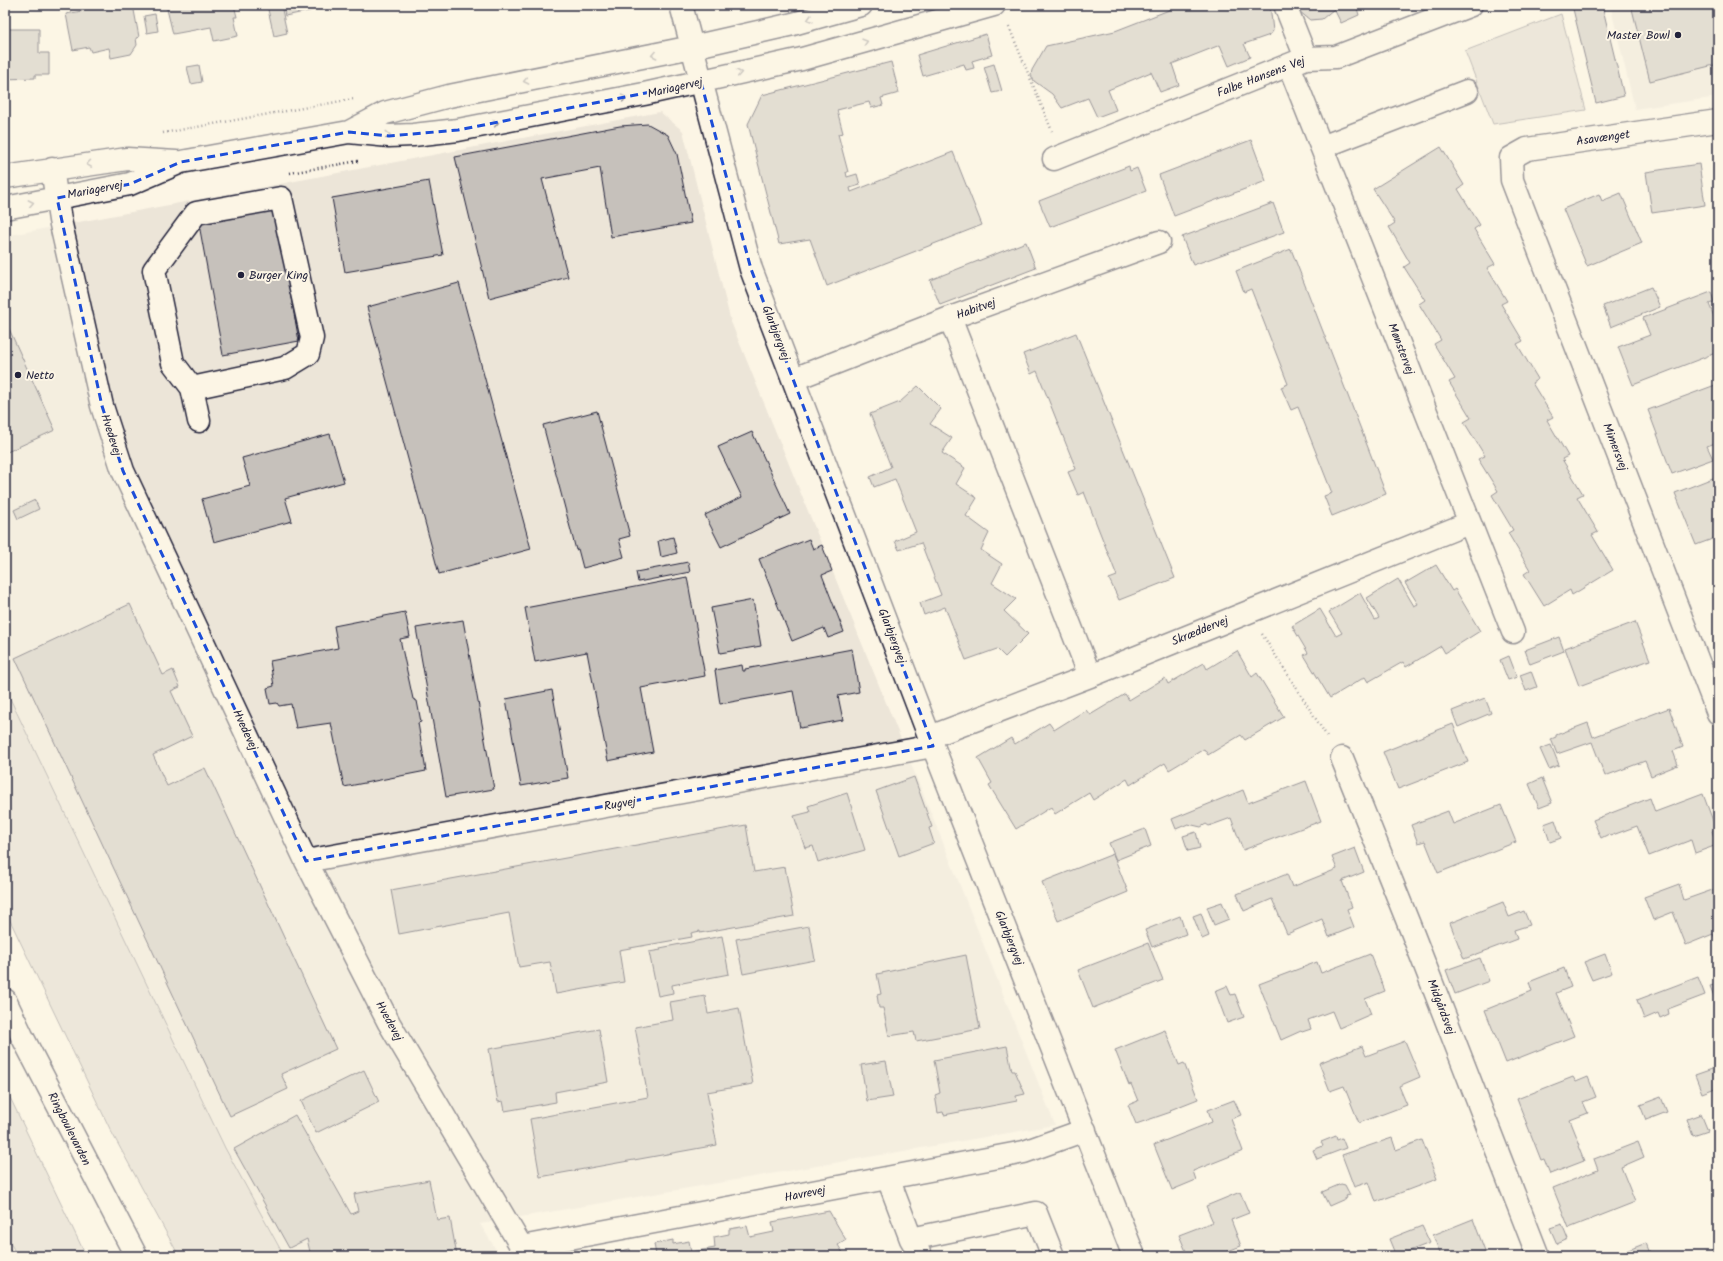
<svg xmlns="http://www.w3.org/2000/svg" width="1723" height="1261" font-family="Kalam,sans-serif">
<rect width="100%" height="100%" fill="#fcf5e5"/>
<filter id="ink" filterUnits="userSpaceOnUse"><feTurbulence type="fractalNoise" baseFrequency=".025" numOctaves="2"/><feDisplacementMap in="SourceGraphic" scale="8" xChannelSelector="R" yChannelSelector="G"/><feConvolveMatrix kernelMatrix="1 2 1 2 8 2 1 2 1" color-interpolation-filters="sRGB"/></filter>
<g filter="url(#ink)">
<path fill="#ece5d8" d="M1610 5H1718V97L1635 109Z
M660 112 683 131 731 322 942 840 1055 1125 480 1224 500 1256H284L225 1148 5 688V236Z"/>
<path fill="#dcd6cc" stroke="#7f7c84" d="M1561 14 1586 110 1493 124 1465 51Z
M5 688 225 1148 284 1256H179L111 1131 5 910Z
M5 1087 86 1256H17L5 1232Z"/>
<path fill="#c6c1bb" stroke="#22223b" d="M97 5H133L139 37 136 38 137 45 131 54 111 58 109 48 91 52 89 47 73 50 66 14 82 11 81 8Z
M166 5H234L237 17H234L238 36 214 41 211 27 173 34Z
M267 5H281L287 33 274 36Z
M283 5H322L323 8 285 16Z
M1182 5H1270L1273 31 1270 35 1244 44 1250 57 1229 66 1220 45 1172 64 1179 85 1160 92 1151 72 1108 90 1116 110 1097 117 1088 98 1062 108 1052 94 1034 81 1031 75 1032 70 1046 46 1115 31Z
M1294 5H1356L1359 15 1341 23 1334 9 1322 19 1310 20 1295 8Z
M1572 5H1602L1624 96 1596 103Z
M1631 5H1718V64L1650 81Z
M155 14 158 31 147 33 144 16Z
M5 29H39V53H49V75H35V78L5 79Z
M986 34 992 55 972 61 974 68 966 70 964 64 923 76 917 55Z
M891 62 899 93 881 98 883 105 871 108 869 102 837 110 843 133 838 134 848 172H846L847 177 857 174 860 185 850 188 851 192 953 152 982 225 827 286 810 239 779 244 748 124 762 95Z
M994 64 1002 91 992 93 984 67Z
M199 65 202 82 191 84 187 67Z
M648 124 668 135 677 154 691 223 611 237 600 168 542 179 568 277 489 298 455 157 620 126Z
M1251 140 1266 181 1174 216 1159 175Z
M1441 147 1464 185 1458 189 1480 225 1474 229 1495 264 1487 268 1507 301 1501 304 1523 341 1517 344 1538 379 1532 383 1553 417 1547 420 1568 456 1562 459 1583 494 1577 497 1598 532 1592 535 1613 570 1572 595 1570 590 1544 606 1524 574 1530 570 1508 533 1513 530 1492 495 1498 491 1478 459 1485 456 1464 422 1471 418 1449 382 1455 379 1434 344 1441 340 1419 304 1425 300 1404 267 1410 263 1389 227 1395 223 1373 189Z
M1699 164 1705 205 1652 213 1646 172Z
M1129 166 1130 171 1137 168 1146 191 1050 227 1039 201Z
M429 181 443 255 345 272 332 198Z
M1621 193 1642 243 1587 266 1563 209 1599 194 1602 201Z
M1273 203 1284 232 1193 265 1182 237Z
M274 205 299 341 223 355 198 219Z
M1026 242 1036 268 940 305 930 280Z
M1291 249 1386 494 1332 516 1324 496 1332 493 1298 407 1291 410 1281 387 1288 384 1251 289 1244 292 1236 271Z
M459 283 531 549 439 574 367 307Z
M1651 287 1660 307 1611 327 1603 306Z
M1711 292 1714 302 1709 304 1718 327V352L1633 385 1618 347 1650 335 1643 318Z
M5 320 55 430 5 453Z
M1076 333 1175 578 1119 600 1109 579 1117 576 1084 492 1078 495 1068 472 1076 469 1037 371 1031 374 1023 354Z
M1718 384V442L1707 446 1713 459 1672 474 1648 410Z
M918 386 941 409 930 424 952 438 942 453 965 468 956 484 977 498 966 516 989 533 981 550 1002 564 992 583 1016 599 1004 611 1028 634 1005 657 997 649 966 660 945 607 924 615 920 603 941 595 921 543 899 550 895 541 916 532 895 479 874 487 870 477 891 467 870 414 900 402Z
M597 411 630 536 619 539 624 557 583 568 578 549 576 550 543 425Z
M752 432 790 514 721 547 705 515 742 497 718 447Z
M330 434 344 482 285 498 292 521 214 542 202 499 250 486 242 458Z
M1718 476V547L1715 538 1696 545 1675 493Z
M35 500 39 509 18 519 14 510Z
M673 537 677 553 661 557 658 541Z
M809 539 813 549 822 545 832 571 822 575 844 632 828 638 824 628 792 641 759 559Z
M688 562 690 572 638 582 636 572Z
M1436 565 1452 591 1455 589 1480 631 1445 653 1441 646 1406 667 1403 662 1368 682 1365 677 1330 698 1304 655 1308 653 1292 626 1320 609 1336 636 1342 633 1329 612 1360 593 1375 620 1379 618 1367 598 1398 579 1414 606 1418 604 1405 583Z
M687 577 705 676 641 688 653 752 608 761 587 652 535 662 525 608Z
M753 600 761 646 720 653 711 608Z
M130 604 163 675 173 670 180 687 171 691 192 736 153 755 167 786 205 768 336 1049 281 1074 288 1089 230 1116 15 658Z
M405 612 410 637 400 639 413 699 417 701 421 722 418 723 426 771 344 787 331 723 296 728 291 704 279 706 277 703 270 704 267 688 274 686 270 661 338 648 334 626Z
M463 620 494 789 446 797 416 628Z
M1635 622 1650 660 1579 686 1565 648Z
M1559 637 1564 651 1530 664 1525 650Z
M852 649 859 692 838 696 843 720 800 728 793 691 720 704 715 670 742 665 743 671H745V669Z
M1237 651 1252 677 1257 673 1284 717 1245 740 1241 735 1208 755 1204 749 1169 770 1165 763 1130 785 1127 779 1093 800 1089 793 1055 814 1051 807 1016 829 989 785 992 783 978 758 1011 738 1015 744 1049 723 1054 730 1086 710 1090 715 1125 694 1129 700 1165 678 1168 684 1204 663 1207 669Z
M1509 656 1517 677 1508 680 1500 660Z
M1531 671 1537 687 1526 691 1520 675Z
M552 690 568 778 521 786 506 699Z
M1485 698 1491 713 1458 727 1452 711Z
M1669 708 1683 747 1673 751 1678 765 1651 776 1645 761 1605 776 1592 742 1557 754 1551 739 1556 737V735L1588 723 1593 737Z
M1453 724 1468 762 1398 789 1383 752Z
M1551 745 1559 765 1549 769 1540 749Z
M914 777 932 827 929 828 934 843 899 856 876 791Z
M1542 778 1552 803 1539 808 1529 784Z
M1306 781 1321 821 1243 850 1231 818 1209 826 1206 824 1201 827 1188 824 1176 829 1172 819 1243 790 1248 803Z
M847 793 865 850 827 861V859L818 862 813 846 805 848 794 816 810 812 808 806Z
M1703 794 1716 829 1712 831 1717 845 1695 853 1691 840 1649 856 1637 826 1610 836 1609 834 1601 838 1593 820 1650 798 1655 812Z
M1501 805 1516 842 1438 873 1425 841 1418 843 1411 825 1448 811 1453 824Z
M1555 820 1561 838 1550 842 1544 824Z
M746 825 754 872 785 867 794 916 700 933V931L691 933 692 937 619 950 624 982 556 994 550 962 519 967 509 913 399 934 391 890Z
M1145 829 1151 846 1116 860 1109 843Z
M1196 832 1200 848 1188 851 1183 836Z
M1355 848 1364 872 1342 881 1352 907 1347 909 1354 927 1329 937 1322 919 1287 934 1272 899 1244 911 1237 894 1287 874 1292 887 1337 869 1332 857Z
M1113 854 1128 892 1058 921 1042 882Z
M1679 884 1684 900 1718 888V945L1713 934 1686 945 1673 912 1653 920 1644 897Z
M1222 902 1229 919 1214 925 1207 907Z
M1503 902 1509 917 1524 911 1530 925 1514 930 1517 939 1464 959 1450 923Z
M1201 913 1209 936 1202 939 1193 916Z
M1180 916 1186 934 1152 947 1145 930Z
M809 926 815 960 743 974 736 939Z
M722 936 729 974 672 985 673 993 658 996 649 952 661 950 660 948Z
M1148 943 1163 980 1093 1008 1078 970Z
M1370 954 1385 991 1365 999 1371 1014 1339 1028 1332 1011 1308 1020 1311 1029 1302 1032 1301 1031 1281 1040 1259 984 1317 962 1321 973Z
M1605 954 1612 973 1592 980 1584 962Z
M966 955 980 1029 916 1041 914 1032 889 1036 883 1008H879L877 995 881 994 877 974Z
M1480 958 1489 981 1455 994 1446 970Z
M1564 968 1571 987 1556 993 1574 1036 1506 1063 1485 1010 1532 991 1529 982Z
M1698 977 1705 995 1668 1009 1669 1014 1660 1018 1658 1013 1644 1019 1637 1000Z
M1718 984V1007L1710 986Z
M1227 986 1231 995 1235 994 1244 1017 1227 1023 1215 991Z
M705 996 708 1014 739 1008 753 1084 707 1092 717 1145 540 1177 530 1119 648 1097 635 1027 673 1020 670 1002Z
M599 1029 608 1082 555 1092 556 1102 505 1111 503 1101 498 1102 489 1049Z
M1165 1030 1179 1065 1184 1063 1198 1099 1170 1110 1171 1112 1136 1124 1128 1105 1138 1101 1131 1084 1129 1085 1115 1050Z
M1405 1041 1420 1077 1399 1086 1407 1105 1359 1123 1344 1086 1330 1091 1319 1063 1362 1046 1366 1056Z
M1007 1046 1012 1071H1015L1025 1094 1016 1096 1017 1101 944 1115 943 1112 938 1113 935 1095 940 1093 934 1060Z
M886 1061 893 1097 867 1101 861 1065Z
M1718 1067V1087L1702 1093 1695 1075Z
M364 1070 379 1102 316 1133 301 1101Z
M1573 1077 1576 1082 1588 1077 1596 1097 1583 1102 1588 1113 1570 1120 1580 1145 1578 1146 1584 1161 1550 1174 1544 1159 1541 1160 1517 1099Z
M1661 1097 1667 1112 1646 1120 1640 1105Z
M1234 1100 1241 1115 1231 1119 1243 1151 1193 1171 1196 1180 1172 1190 1154 1145 1212 1122 1208 1110Z
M1701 1114 1708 1131 1693 1136 1687 1119Z
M295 1115 351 1214 358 1211 354 1194 429 1180 437 1220 450 1218 457 1256H311L307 1239 289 1248 234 1149Z
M1336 1136 1337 1140 1342 1138 1346 1148 1317 1159 1313 1150 1323 1146 1321 1142Z
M1392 1138 1396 1150 1422 1140 1437 1179 1376 1202 1369 1182 1354 1187 1342 1155Z
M1638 1142 1644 1157 1621 1167 1635 1202 1569 1228 1553 1188 1598 1170 1594 1159Z
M1341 1184 1345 1185 1350 1195 1346 1196 1347 1198 1329 1206 1322 1192Z
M1240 1192 1249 1213 1231 1220 1241 1246 1228 1251 1230 1256H1188L1179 1235 1213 1222 1206 1206Z
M829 1211 846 1240 838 1245 845 1256H649L656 1255 654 1244 673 1240V1244L689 1241 691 1252 715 1248 714 1237 729 1234V1229L747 1226 750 1237 774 1232 772 1222Z
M1473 1219 1487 1256H1441L1433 1235Z
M1562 1224 1568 1239 1557 1244 1550 1228Z
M1422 1226 1430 1243 1396 1256 1389 1239Z
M1646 1243 1651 1256H1622L1621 1253Z
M630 1249 631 1256H611V1253Z"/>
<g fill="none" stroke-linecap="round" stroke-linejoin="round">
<defs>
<path id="minor" d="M681 5 751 269 933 746 1134 1256
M1285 5 1306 58
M1289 65 1513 632
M1718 121 1527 149 1511 158 1512 180 1718 713
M349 132 385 113 449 96 692 47 793 24 861 5
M1322 147 1467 91
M1054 159 1306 58 1336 57 1471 5
M52 169 60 220 102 406 123 471 306 861 389 1023 527 1256
M5 177 127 159 176 162
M5 208 130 184 181 162 349 132 389 136 413 135 458 130 644 94 802 59 994 5
M950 318 1090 676
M794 379 950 318 1159 242
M192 388 285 368 308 354 312 338 281 198 196 213 154 270 173 363 192 388 199 421
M930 737 1090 676 1469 523
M1342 758 1412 932 1538 1256
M306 861 933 746
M888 1178 911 1239 921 1256
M911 1239 1036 1213 1053 1256
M522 1247 1024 1152 1085 1130"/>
<path id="major" d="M5 1000 22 1036 136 1256"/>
</defs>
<use href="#minor" stroke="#22223b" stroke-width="25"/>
<use href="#major" stroke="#22223b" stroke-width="25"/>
<path stroke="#22223b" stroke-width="2.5" stroke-dasharray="1 3" stroke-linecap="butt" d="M1009 27 1052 131
M163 133 353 99
M290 173 358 161
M1262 634 1328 738
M5 1249 9 1256"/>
<use href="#minor" stroke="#fcf5e5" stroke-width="22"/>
<use href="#major" stroke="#fcf5e5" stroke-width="22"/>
</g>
<defs><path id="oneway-chevron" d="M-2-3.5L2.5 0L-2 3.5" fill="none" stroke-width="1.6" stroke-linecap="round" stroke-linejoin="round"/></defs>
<g stroke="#9a9698">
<use href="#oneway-chevron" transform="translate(810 19) rotate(164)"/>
<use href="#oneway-chevron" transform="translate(865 42) rotate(-16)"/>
<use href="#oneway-chevron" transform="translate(654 55) rotate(168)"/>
<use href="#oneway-chevron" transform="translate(739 73) rotate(-12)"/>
<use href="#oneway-chevron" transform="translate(526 81) rotate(169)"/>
<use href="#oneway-chevron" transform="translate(624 98) rotate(-11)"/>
<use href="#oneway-chevron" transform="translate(496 123) rotate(-11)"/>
<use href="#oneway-chevron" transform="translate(388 135) rotate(3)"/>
<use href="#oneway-chevron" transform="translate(89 164) rotate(172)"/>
<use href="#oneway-chevron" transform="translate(31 203) rotate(-11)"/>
</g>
</g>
<path d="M0 0H1723V1261H0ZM701 82 751 269 933 746 306 861 123 471 102 406 57 198 130 184 181 162 349 132 389 136 458 130Z" fill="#fcf5e5" fill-opacity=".55" fill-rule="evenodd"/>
<path fill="none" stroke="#1d4ed8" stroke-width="3" stroke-dasharray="8 5" stroke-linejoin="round" d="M701 82 751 269 933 746 306 861 123 471 102 406 57 198 130 184 181 162 349 132 389 136 458 130Z"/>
<g fill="#22223b" stroke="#fcf5e5" stroke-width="1.5">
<circle cx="1678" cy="35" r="4"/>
<circle cx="241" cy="275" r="4"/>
<circle cx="18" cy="375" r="4"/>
</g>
<g text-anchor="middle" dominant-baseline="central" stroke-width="4" stroke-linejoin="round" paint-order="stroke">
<g font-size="12" fill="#22223b" stroke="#fcf5e5" text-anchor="start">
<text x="1670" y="35" text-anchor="end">Master Bowl</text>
<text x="249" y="275">Burger King</text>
<text x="26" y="375">Netto</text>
</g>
<g font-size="12" fill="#22223b" stroke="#fcf5e5">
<text transform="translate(1261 77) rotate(-21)">Falbe Hansens Vej</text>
<text transform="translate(675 88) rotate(-13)">Mariagervej</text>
<text transform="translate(1603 138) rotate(-8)">Asavænget</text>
<text transform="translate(95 190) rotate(-11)">Mariagervej</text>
<text transform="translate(976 309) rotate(-20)">Habitvej</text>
<text transform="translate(776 333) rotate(69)">Glarbjergvej</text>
<text transform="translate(1401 349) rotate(69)">Mønstervej</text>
<text transform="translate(111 435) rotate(72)">Hvedevej</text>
<text transform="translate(1615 447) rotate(69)">Mimersvej</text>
<text transform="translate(1200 631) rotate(-22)">Skræddervej</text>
<text transform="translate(892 636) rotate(69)">Glarbjergvej</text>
<text transform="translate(245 730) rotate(65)">Hvedevej</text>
<text transform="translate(620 804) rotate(-10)">Rugvej</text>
<text transform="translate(1009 938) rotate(68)">Glarbjergvej</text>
<text transform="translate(1441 1007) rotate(69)">Midgårdsvej</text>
<text transform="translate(389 1021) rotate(61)">Hvedevej</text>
<text transform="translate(69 1129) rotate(63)">Ringboulevarden</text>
<text transform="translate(805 1194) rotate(-11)">Havrevej</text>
</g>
</g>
<rect width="1723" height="1261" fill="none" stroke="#fcf5e5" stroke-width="20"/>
<rect x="10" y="10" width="1703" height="1241" fill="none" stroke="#22223b" stroke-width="1.5" filter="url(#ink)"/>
</svg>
